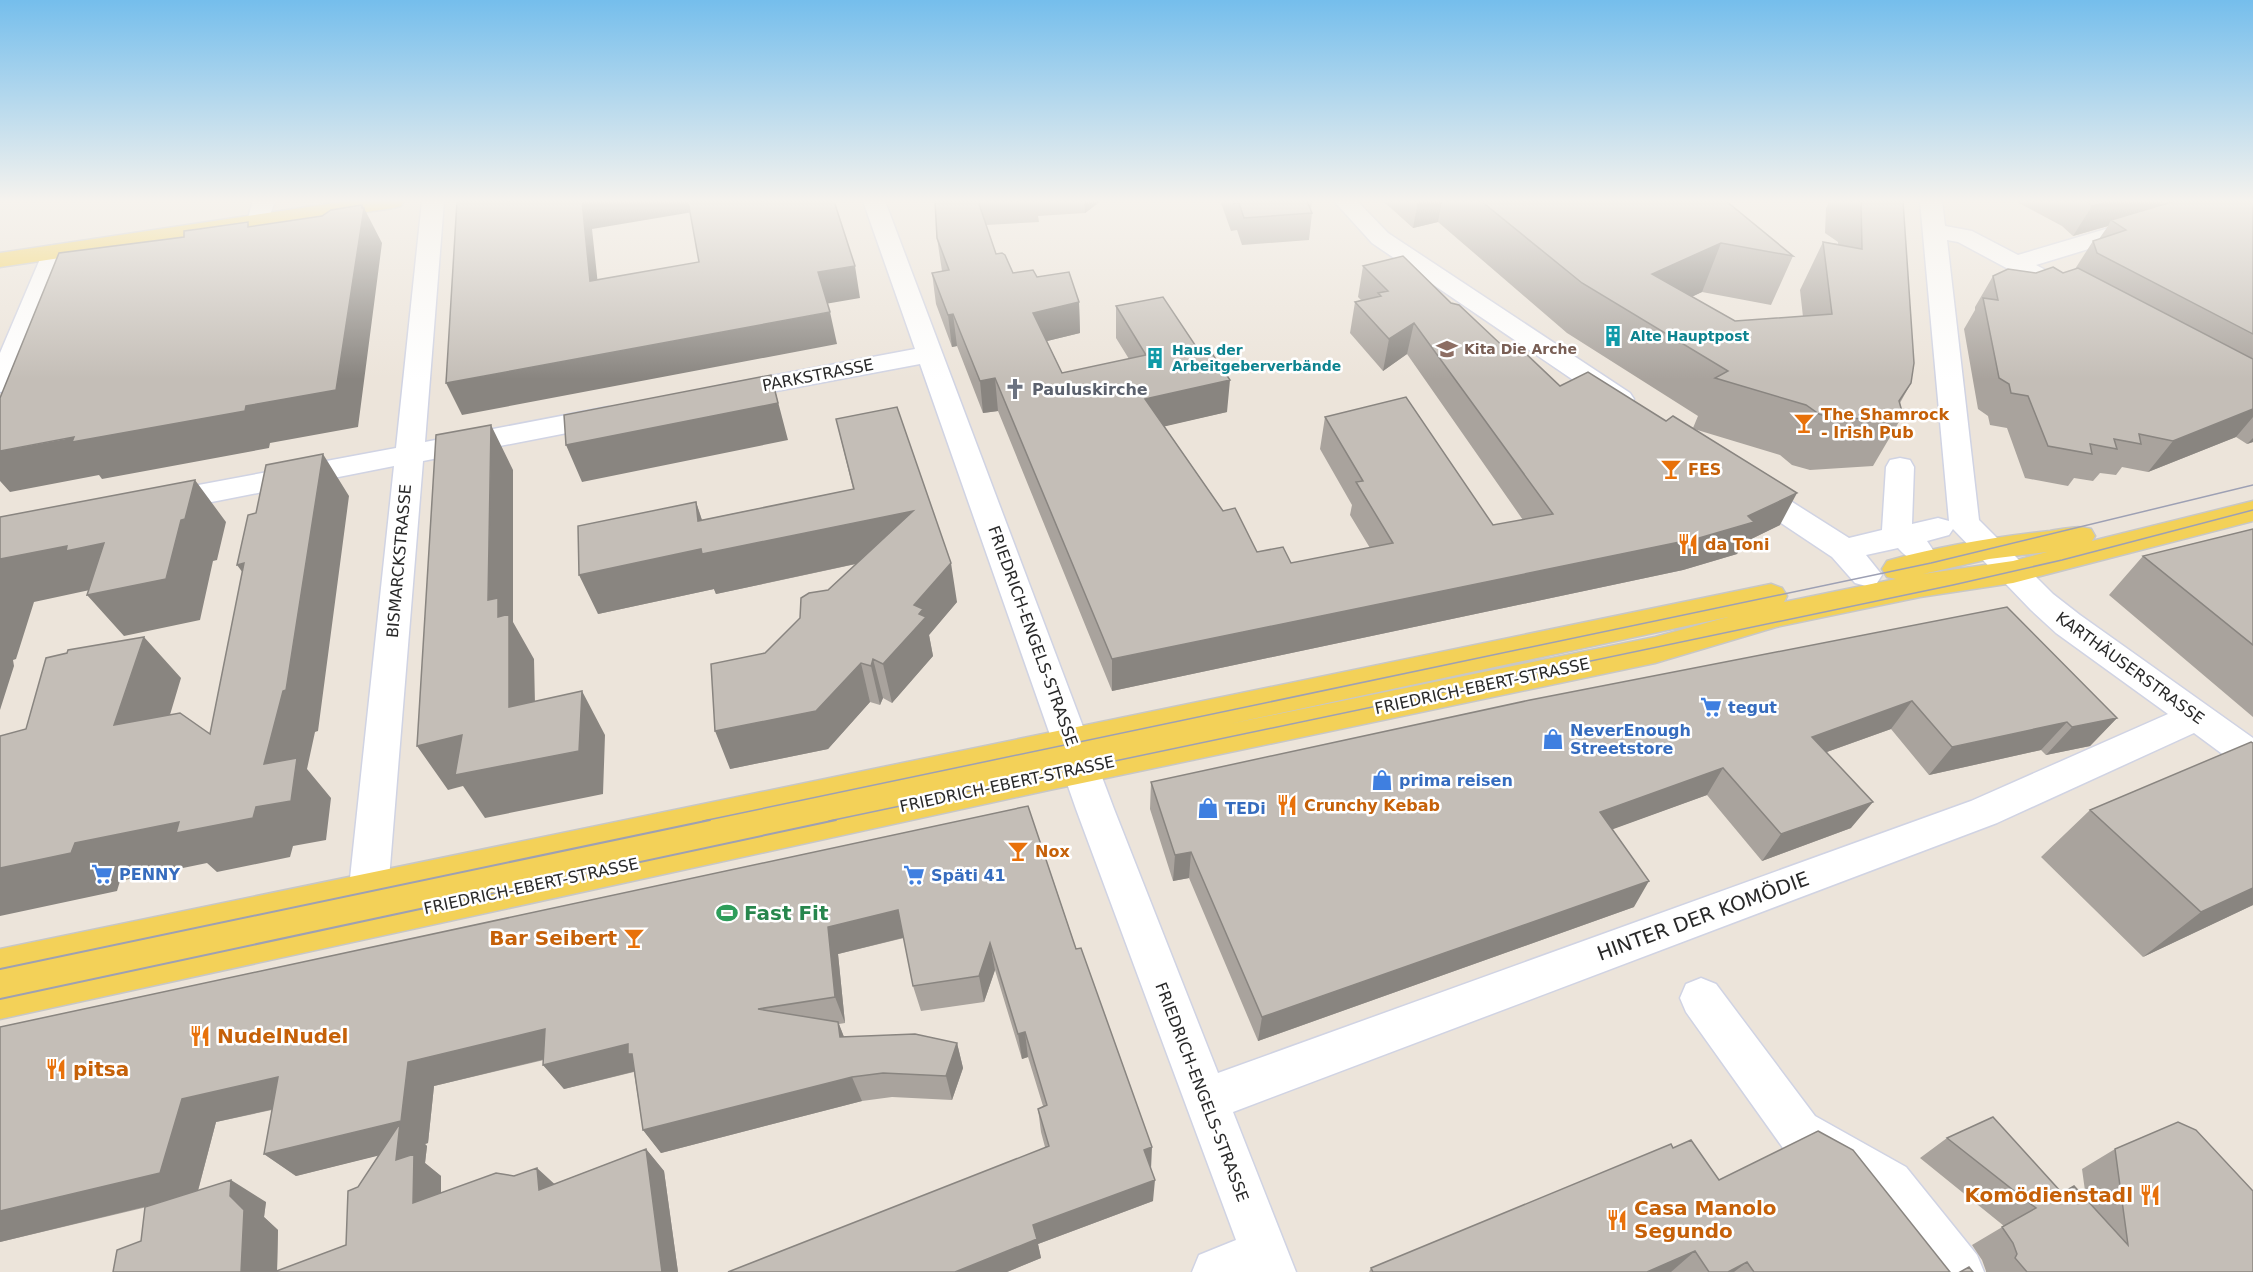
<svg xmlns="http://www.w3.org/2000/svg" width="2253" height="1272" font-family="'DejaVu Sans',sans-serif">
<rect width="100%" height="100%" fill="#ece4da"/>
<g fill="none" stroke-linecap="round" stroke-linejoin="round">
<defs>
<path id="minor" d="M253 201H275L266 226 258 228 250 226 247 221Z
M422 201H444L425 442 608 407 618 410 622 416 618 422 608 425 423 461 386 916 380 929 366 934 352 929 346 916 394 466 161 512 150 509 146 502 150 495 161 492 396 448Z
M863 201H885L1114 809 1218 1073 1971 801 2168 714 2056 633 2031 610 1953 529 1949 535 1927 541 1933 550 1929 558C1914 562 1908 559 1898 548L1866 555 1882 575 1877 583 1866 586 1855 583 1832 557 1739 495 1734 488 1739 481 1749 478 1759 481 1849 538 1882 530 1886 467 1890 460 1900 458 1910 460 1914 467 1912 524 1938 518 1949 521 1920 201H1942L1945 226 1972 231 2018 255 2143 218 2151 220 2155 225 2151 230 2036 265 2082 289 2085 294 2082 299 2073 301 2064 299 1958 242 1947 240 1979 520 2053 594 2080 615 2253 738V772L2240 767 2194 733 1997 823 1233 1112 1296 1272H1192L1199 1255 1236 1240 1076 809 920 364 729 400 719 398 715 392 719 386 729 384 915 349Z
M1334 201H1357L1388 233 1630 393 1634 399 1630 405 1620 407 1610 405 1372 243Z
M55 245 63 247 67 252 13 384 10 390 0 392V353L43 252 47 247Z
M1701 978 1716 984 1815 1116 1906 1167 1977 1255 1984 1272H1930L1874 1199 1783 1148 1686 1012 1680 998 1686 984Z"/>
<path id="major" d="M348 201H404L401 206 393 208 0 267V253Z
M2253 501V521L2013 583 1920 597 1776 627 1655 663 1049 790 0 1019V949L1771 584 1782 588 1787 596 1784 602 1896 579 1887 577 1882 569 1887 561C1940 546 1995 537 2050 531 2064 529 2077 525 2091 529L2095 536 2092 541ZM2047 552 2013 561 1923 574 1989 559ZM1728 617 1655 637 1229 724Z"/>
</defs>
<use href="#minor" stroke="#d0d3e3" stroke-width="3"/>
<use href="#major" stroke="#c7c7c7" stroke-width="3"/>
<use href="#minor" fill="#fff" fill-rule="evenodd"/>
<use href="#major" fill="#f3d158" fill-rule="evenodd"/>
<path stroke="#9da0b4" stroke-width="1.5" d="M703 821 1931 563 2253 485
M829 821 1953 585 2062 560 2253 510"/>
<path stroke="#9da0b4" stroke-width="2" d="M0 969 710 820
M0 999 836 820"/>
</g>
<path fill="#a9a39d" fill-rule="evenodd" d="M935 201H1101L1085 213 1038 216 1039 222 986 225 996 254 1013 273 1037 277 1079 302 1080 333 1047 341 1062 373 1129 359 1116 338V306L1227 412 1164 426 1223 511 1257 552 1291 563 1370 548 1350 515 1352 505 1320 449 1325 417 1493 525 1523 520 1407 354 1383 371 1350 333 1355 302 1361 300 1358 297 1363 266 1451 303 1510 353 1560 386 1666 421 1693 428 1698 416 1567 333 1438 222 1413 228 1383 201H1726L1793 256 1771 305 1702 292 1691 297 1735 321 1803 317 1800 290 1823 242 1838 244V242L1825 233 1826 208 1830 201H1903L1911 383 1900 403 1903 415 1873 466 1810 470 1792 465 1780 455 1694 429 1780 525 1743 543 1737 554 1683 570 1112 691 998 411 983 413 957 346 952 347 936 304 932 273 942 271 937 238Z
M1221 201H1312L1311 210 1312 213 1309 240 1242 245 1237 230 1231 231 1221 203Z
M2015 201H2253V442L2247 444 2236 437 2148 472 2122 467 2116 475 2100 473 2093 481 2074 478 2068 486 2025 478 2007 428 1990 425 1988 416 1978 409 1964 329 1975 310V307L1993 276 2063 273 2075 269 2093 241 2099 239 2108 226 2073 236 2062 226Z
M836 419 957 602 929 635 933 656 892 703 883 698 880 705 870 702 828 749 730 769 765 653 828 590 856 564 716 594 714 589 598 614 696 502 702 520 853 489Z
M2253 529V717L2109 595 2143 556Z
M2007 607 2117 718 2090 746 2046 755 2041 750 1929 775 1891 729 1827 752 1851 828 1762 861 1707 795 1612 829 1634 907 1258 1041 1189 878 1173 881 1150 809 1151 782Z
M2253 743V905L2143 957 2041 857 2090 810Z
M1028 806 1151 1170 1153 1201 1038 1244 1041 1258 1007 1272 1045 1147 1041 1132 1038 1109 1043 1106 1028 1057 1022 1059 995 970 984 1002 921 1011 913 986 904 938 838 954 845 1023 839 1024 844 1037 957 1043 963 1068 952 1100 892 1097 862 1101 661 1153 643 1130 634 1072 564 1089 543 1065 544 1060 434 1086 428 1143 425 1144 427 1146 425 1163 441 1176V1193L554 1184 646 1149 664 1171 678 1272H113L141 1241 147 1207 0 1242V1027ZM272 1110 264 1154 296 1176 379 1155 358 1187 346 1245 277 1271 278 1230 264 1217 266 1202 198 1191 216 1122Z
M1947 1138 2062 1193 2086 1198 2082 1169 2115 1149 2253 1272H1986V1271L1982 1260 1972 1245 2004 1226 1920 1158Z
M1673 1148 1719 1180 1950 1272H1369L1371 1268Z"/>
<path fill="#898580" d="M582 201H690L693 212 592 229 601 313 590 281Z
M1084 201H1101L1085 213Z
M1418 201H1442L1438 222 1413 228Z
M2109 201H2163L2155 212 2111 220 2108 226 2073 236 2092 206Z
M362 205 364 209V208L382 243 358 427 270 443 269 448 102 479 99 475 10 492 0 481V451L246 406 362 208Z
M1721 243 1702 292 1643 320 1652 274Z
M855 266 860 298 825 304 818 272Z
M1079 302 1080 333 1035 344 1033 313Z
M830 312 837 344 462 415 446 383Z
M953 314 957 346 952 347 948 315Z
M1414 323 1407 354 1383 371 1389 339Z
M771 375 788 440 582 482 566 445Z
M995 378 998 411 983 413 980 381Z
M1230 380 1227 412 1145 431V399Z
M2253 409V417L2236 437 2148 472 2173 441Z
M491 425 513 470V622L534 659 536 751 509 707 488 600Z
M2253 438V442L2247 444Z
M323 454 349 496 318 731 315 732 307 769 331 798 326 840 293 846 290 857 217 872 207 863 120 881 117 891 0 916V868L264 764Z
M195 480 226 522 217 560 213 561 200 620 124 636 87 595 99 588 34 602 16 659 13 660 14 666 0 710V559Z
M1797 493 1780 525 1743 543 1737 554 1683 570 1112 691V659L1748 516Z
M696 502 709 542 913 511 920 550 716 594 714 589 598 614 579 575 698 521Z
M244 563 268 606 237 565Z
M951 563 957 602 929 635 933 656 892 703 883 664 914 605Z
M144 637 181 678 155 765 114 725Z
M873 659 883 698 880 705 871 666Z
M861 663 870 702 828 749 730 769 715 731Z
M582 691 605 735 603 794 485 818 463 786 448 790 417 746Z
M1912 701 1891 729 1793 764 1812 737Z
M2117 718 2090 746 2046 755 2072 727Z
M2067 722 2041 750 1929 775 1952 747Z
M1723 768 1707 795 1586 839 1600 812Z
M1873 802 1851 828 1762 861 1781 834Z
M1191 852 1189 878 1173 881 1175 855Z
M1649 881 1634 907 1258 1041 1262 1017Z
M2253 888V905L2143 957 2201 912Z
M898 910 906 937 838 954 845 1023 835 997 828 927Z
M990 943 995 970 984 1002 979 976Z
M838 1022 848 1047 840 1037Z
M545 1029 566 1054 434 1086 428 1143 425 1144 427 1146 425 1163 441 1176V1224L413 1203 396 1160 397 1151 296 1176 264 1154 408 1062Z
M1025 1032 1028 1057 1022 1059 1018 1034Z
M957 1043 963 1068 952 1100 946 1076Z
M628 1044 640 1070 564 1089 543 1065Z
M278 1077 309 1101 216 1122 197 1194 0 1242V1211L182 1099Z
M852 1077 862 1101 661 1153 643 1130Z
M1152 1147 1151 1169 1144 1150Z
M646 1149 664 1171 678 1272H662Z
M537 1168 560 1189 539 1190Z
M231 1180 266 1202 264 1217 278 1230 277 1272H241L230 1196Z
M1155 1180 1153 1201 1038 1244 1041 1258 1007 1272H955L1033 1225Z
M1695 1251 1671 1272H1647Z
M1747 1262 1734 1272H1728Z"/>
<path fill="#c4beb7" stroke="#898580" stroke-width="1.5" d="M457 201H582L590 281 699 262 688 201H834L855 266 818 272 830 312 446 383Z
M935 201H978L996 254 1002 253 1005 255 1013 273 1033 270 1037 277 1069 272 1079 302 1033 313 1062 373 1146 355 1116 306 1163 297 1197 348 1207 346 1230 380 1145 399 1223 511 1235 508 1257 552 1283 547 1291 563 1393 543 1356 482 1363 481 1325 417 1406 397 1493 525 1553 514 1414 323 1389 339 1355 302 1381 296 1378 293 1388 291 1363 266 1403 256 1451 303 1459 305 1510 353 1522 350 1560 386 1588 372 1666 421 1673 416 1797 493 1748 516 1754 522 1699 538 1112 659 995 378 980 381 953 314 948 315 932 273 949 270 937 238Z
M1232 201H1307L1312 213 1244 218 1239 203 1233 204Z
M1481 201H1726L1793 256 1721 243 1652 274 1735 321 1832 314 1823 242 1862 249 1861 201H1903L1914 363 1911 383 1899 401 1903 415 1838 420 1819 414 1806 405 1715 378 1728 371 1582 283Z
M2086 201H2109L2092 206Z
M2175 201H2253V334L2097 253 2093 241 2126 230 2111 220Z
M362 205V208H364L336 390 246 406 245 411 72 442 74 437 0 451V398L59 253 184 237V231L199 229 248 222V227L322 216 331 210Z
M2053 267 2063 273 2078 268 2253 359V409L2173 441 2139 434 2141 444 2114 439 2117 449 2090 444 2092 454 2048 446 2028 396 2011 393 2009 384 1999 378 1983 298 1998 300 1993 276 2008 269 2036 273Z
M771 375 778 403 566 445 564 415Z
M897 407 951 563 914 605 923 609 919 614 926 617 883 664 873 659 871 666 861 663 816 711 715 731 711 664 765 653 800 618 801 598 809 593 828 590 913 511 702 554 701 549 579 575 578 526 696 502 698 521 854 489 836 419Z
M491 425 488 600 498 598V617L509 614V707L582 691 579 751 455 775 462 735 417 746 436 435Z
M323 454 286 690 283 691 264 764 297 758 291 801 256 807 253 818 176 833 179 822 75 843 71 853 0 868V736L26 729 46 658 67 653 68 650 144 637 114 725 180 713 210 734 244 563 237 565 248 515 256 513 266 465Z
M195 480 185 519 181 520 166 579 87 595 104 543 66 551 67 546 0 559V517Z
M2253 529V645L2143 556Z
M2007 607 2117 718 2072 727 2067 722 1952 747 1912 701 1812 737 1873 802 1781 834 1723 768 1600 812 1649 881 1262 1017 1191 852 1175 855 1151 782 1530 700Z
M2251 742 2253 743V888L2201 912 2090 810Z
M1028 806 1076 949 1081 948 1152 1147 1144 1150 1155 1180 1033 1225 1037 1239 955 1272H728L1049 1146 1038 1109 1047 1105 1025 1032 1018 1034 990 943 979 976 913 986 898 910 828 927 835 997 758 1009 838 1022 840 1037 915 1034 957 1043 946 1076 883 1073 852 1077 643 1130 632 1054H628V1044L543 1065 545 1029 408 1062 401 1121 264 1154 278 1077 182 1099 160 1173 0 1211V1027Z
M1993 1117 2062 1193 2074 1186 2128 1245 2115 1149 2178 1122 2196 1130 2253 1191V1272H2027L2015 1258 2017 1254 2013 1243 2002 1227 2036 1208 1947 1138Z
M400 1123 396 1160 414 1154 413 1203 496 1173 514 1176 537 1168 539 1190 646 1149 662 1272H274L346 1245 348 1191 358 1187Z
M1818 1131 1853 1150 1950 1272H1754L1747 1262 1728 1272H1709L1695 1251 1647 1272H1373L1371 1268 1671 1144 1673 1148 1691 1140 1719 1180Z
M231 1180 230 1196 244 1210 241 1272H113L117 1250 141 1241 145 1207Z
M1969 1267 1973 1272H1960Z"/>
<linearGradient id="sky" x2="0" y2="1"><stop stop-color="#75beec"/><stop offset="0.53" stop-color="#f6f3ee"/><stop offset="1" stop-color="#f6f3ee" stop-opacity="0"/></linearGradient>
<rect width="2253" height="379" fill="url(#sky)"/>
<defs>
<symbol id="building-bare" viewBox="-9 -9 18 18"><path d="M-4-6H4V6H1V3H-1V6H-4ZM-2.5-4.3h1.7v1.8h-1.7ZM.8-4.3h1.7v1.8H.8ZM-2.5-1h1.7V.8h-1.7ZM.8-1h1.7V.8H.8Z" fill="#0f9aa8" stroke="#fff" stroke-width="2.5" paint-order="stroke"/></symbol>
<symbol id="school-bare" viewBox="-9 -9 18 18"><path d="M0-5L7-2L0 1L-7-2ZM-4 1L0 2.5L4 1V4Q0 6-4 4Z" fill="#8d6e63" stroke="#fff" stroke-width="2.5" paint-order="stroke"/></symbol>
<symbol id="church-bare" viewBox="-9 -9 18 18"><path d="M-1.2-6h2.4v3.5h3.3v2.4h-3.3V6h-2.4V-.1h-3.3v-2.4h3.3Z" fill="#6b7280" stroke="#fff" stroke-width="2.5" paint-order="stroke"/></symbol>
<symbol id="bar-bare" viewBox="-9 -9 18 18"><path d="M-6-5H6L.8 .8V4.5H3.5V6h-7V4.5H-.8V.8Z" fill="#e8710a" stroke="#fff" stroke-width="2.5" paint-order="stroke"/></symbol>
<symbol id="restaurant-bare" viewBox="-9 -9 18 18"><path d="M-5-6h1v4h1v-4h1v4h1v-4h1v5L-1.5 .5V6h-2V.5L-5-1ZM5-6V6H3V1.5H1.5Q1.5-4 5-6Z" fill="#e8710a" stroke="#fff" stroke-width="2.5" paint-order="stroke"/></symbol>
<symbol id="supermarket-bare" viewBox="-9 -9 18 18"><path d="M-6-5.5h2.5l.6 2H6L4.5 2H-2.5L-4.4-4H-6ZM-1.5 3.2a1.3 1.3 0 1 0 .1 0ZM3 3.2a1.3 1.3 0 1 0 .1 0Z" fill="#3f7fe0" stroke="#fff" stroke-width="2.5" paint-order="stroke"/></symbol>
<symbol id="shop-bare" viewBox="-9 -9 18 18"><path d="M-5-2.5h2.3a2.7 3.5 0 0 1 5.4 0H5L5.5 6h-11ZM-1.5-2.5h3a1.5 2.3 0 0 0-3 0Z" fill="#3f7fe0" stroke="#fff" stroke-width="2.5" paint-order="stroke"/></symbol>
<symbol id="stadium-bare" viewBox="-9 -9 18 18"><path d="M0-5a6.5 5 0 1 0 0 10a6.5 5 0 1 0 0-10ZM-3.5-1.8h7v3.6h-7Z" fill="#2e9e5b" stroke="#fff" stroke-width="2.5" paint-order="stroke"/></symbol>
</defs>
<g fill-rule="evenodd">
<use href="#building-bare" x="1598" y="321" width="30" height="30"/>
<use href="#school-bare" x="1432" y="334" width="30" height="30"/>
<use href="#building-bare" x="1140" y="343" width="30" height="30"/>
<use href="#church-bare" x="1000" y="374" width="30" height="30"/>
<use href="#bar-bare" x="1789" y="408" width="30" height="30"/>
<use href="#bar-bare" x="1656" y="454" width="30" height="30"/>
<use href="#restaurant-bare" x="1673" y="529" width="30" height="30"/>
<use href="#supermarket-bare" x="1696" y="692" width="30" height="30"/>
<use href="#shop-bare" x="1538" y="724" width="30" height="30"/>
<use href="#shop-bare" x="1367" y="765" width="30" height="30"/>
<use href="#restaurant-bare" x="1272" y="790" width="30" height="30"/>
<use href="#shop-bare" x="1193" y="793" width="30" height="30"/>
<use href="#bar-bare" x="1003" y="836" width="30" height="30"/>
<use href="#supermarket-bare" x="87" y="859" width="30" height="30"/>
<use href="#supermarket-bare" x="899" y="860" width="30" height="30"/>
<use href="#stadium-bare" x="712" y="898" width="30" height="30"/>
<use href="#bar-bare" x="619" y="923" width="30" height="30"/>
<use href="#restaurant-bare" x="185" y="1021" width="30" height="30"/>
<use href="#restaurant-bare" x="41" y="1054" width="30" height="30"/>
<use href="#restaurant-bare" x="2135" y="1180" width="30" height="30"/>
<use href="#restaurant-bare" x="1602" y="1205" width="30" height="30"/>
</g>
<g text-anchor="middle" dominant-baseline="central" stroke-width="5" stroke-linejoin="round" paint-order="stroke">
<g font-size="14" font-weight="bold" fill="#0d838f" stroke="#fff" text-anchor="start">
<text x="1630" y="336">Alte Hauptpost</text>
<text x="1172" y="350">Haus der<tspan x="1172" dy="16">Arbeitgeberverbände</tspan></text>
</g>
<g font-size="14" font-weight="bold" fill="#785e54" stroke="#fff" text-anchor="start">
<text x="1464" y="349">Kita Die Arche</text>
</g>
<g font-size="16" fill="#292929" stroke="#fff">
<text transform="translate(818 375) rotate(-11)">PARKSTRASSE</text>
<text transform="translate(399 561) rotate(-85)">BISMARCKSTRASSE</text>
<text transform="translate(1033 636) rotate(70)">FRIEDRICH-ENGELS-STRASSE</text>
<text transform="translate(2130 668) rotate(36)">KARTHÄUSERSTRASSE</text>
<text transform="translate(1482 686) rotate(-12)">FRIEDRICH-EBERT-STRASSE</text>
<text transform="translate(1007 784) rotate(-12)">FRIEDRICH-EBERT-STRASSE</text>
<text transform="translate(531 886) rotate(-12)">FRIEDRICH-EBERT-STRASSE</text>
<text transform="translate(1202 1092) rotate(69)">FRIEDRICH-ENGELS-STRASSE</text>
</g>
<g font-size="16" font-weight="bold" fill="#5b616d" stroke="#fff" text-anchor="start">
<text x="1032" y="389">Pauluskirche</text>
</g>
<g font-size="16" font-weight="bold" fill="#c56008" stroke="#fff" text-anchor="start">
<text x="1821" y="414">The Shamrock<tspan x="1821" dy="18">- Irish Pub</tspan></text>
<text x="1688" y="469">FES</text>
<text x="1705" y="544">da Toni</text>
<text x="1304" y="805">Crunchy Kebab</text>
<text x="1035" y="851">Nox</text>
</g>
<g font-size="16" font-weight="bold" fill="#366cbe" stroke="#fff" text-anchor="start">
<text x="1728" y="707">tegut</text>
<text x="1570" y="730">NeverEnough<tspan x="1570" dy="18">Streetstore</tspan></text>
<text x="1399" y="780">prima reisen</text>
<text x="1225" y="808">TEDi</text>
<text x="119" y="874">PENNY</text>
<text x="931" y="875">Späti 41</text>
</g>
<g font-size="20" font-weight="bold" fill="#27864d" stroke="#fff" text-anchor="start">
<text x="744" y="913">Fast Fit</text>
</g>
<g font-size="20" fill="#292929" stroke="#fff">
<text transform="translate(1703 916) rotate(-20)">HINTER DER KOMÖDIE</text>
</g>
<g font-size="20" font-weight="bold" fill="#c56008" stroke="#fff" text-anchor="start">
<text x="617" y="938" text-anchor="end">Bar Seibert</text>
<text x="217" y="1036">NudelNudel</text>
<text x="73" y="1069">pitsa</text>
<text x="2133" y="1195" text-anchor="end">Komödienstadl</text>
<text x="1634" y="1208">Casa Manolo<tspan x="1634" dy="23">Segundo</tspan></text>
</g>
</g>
</svg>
